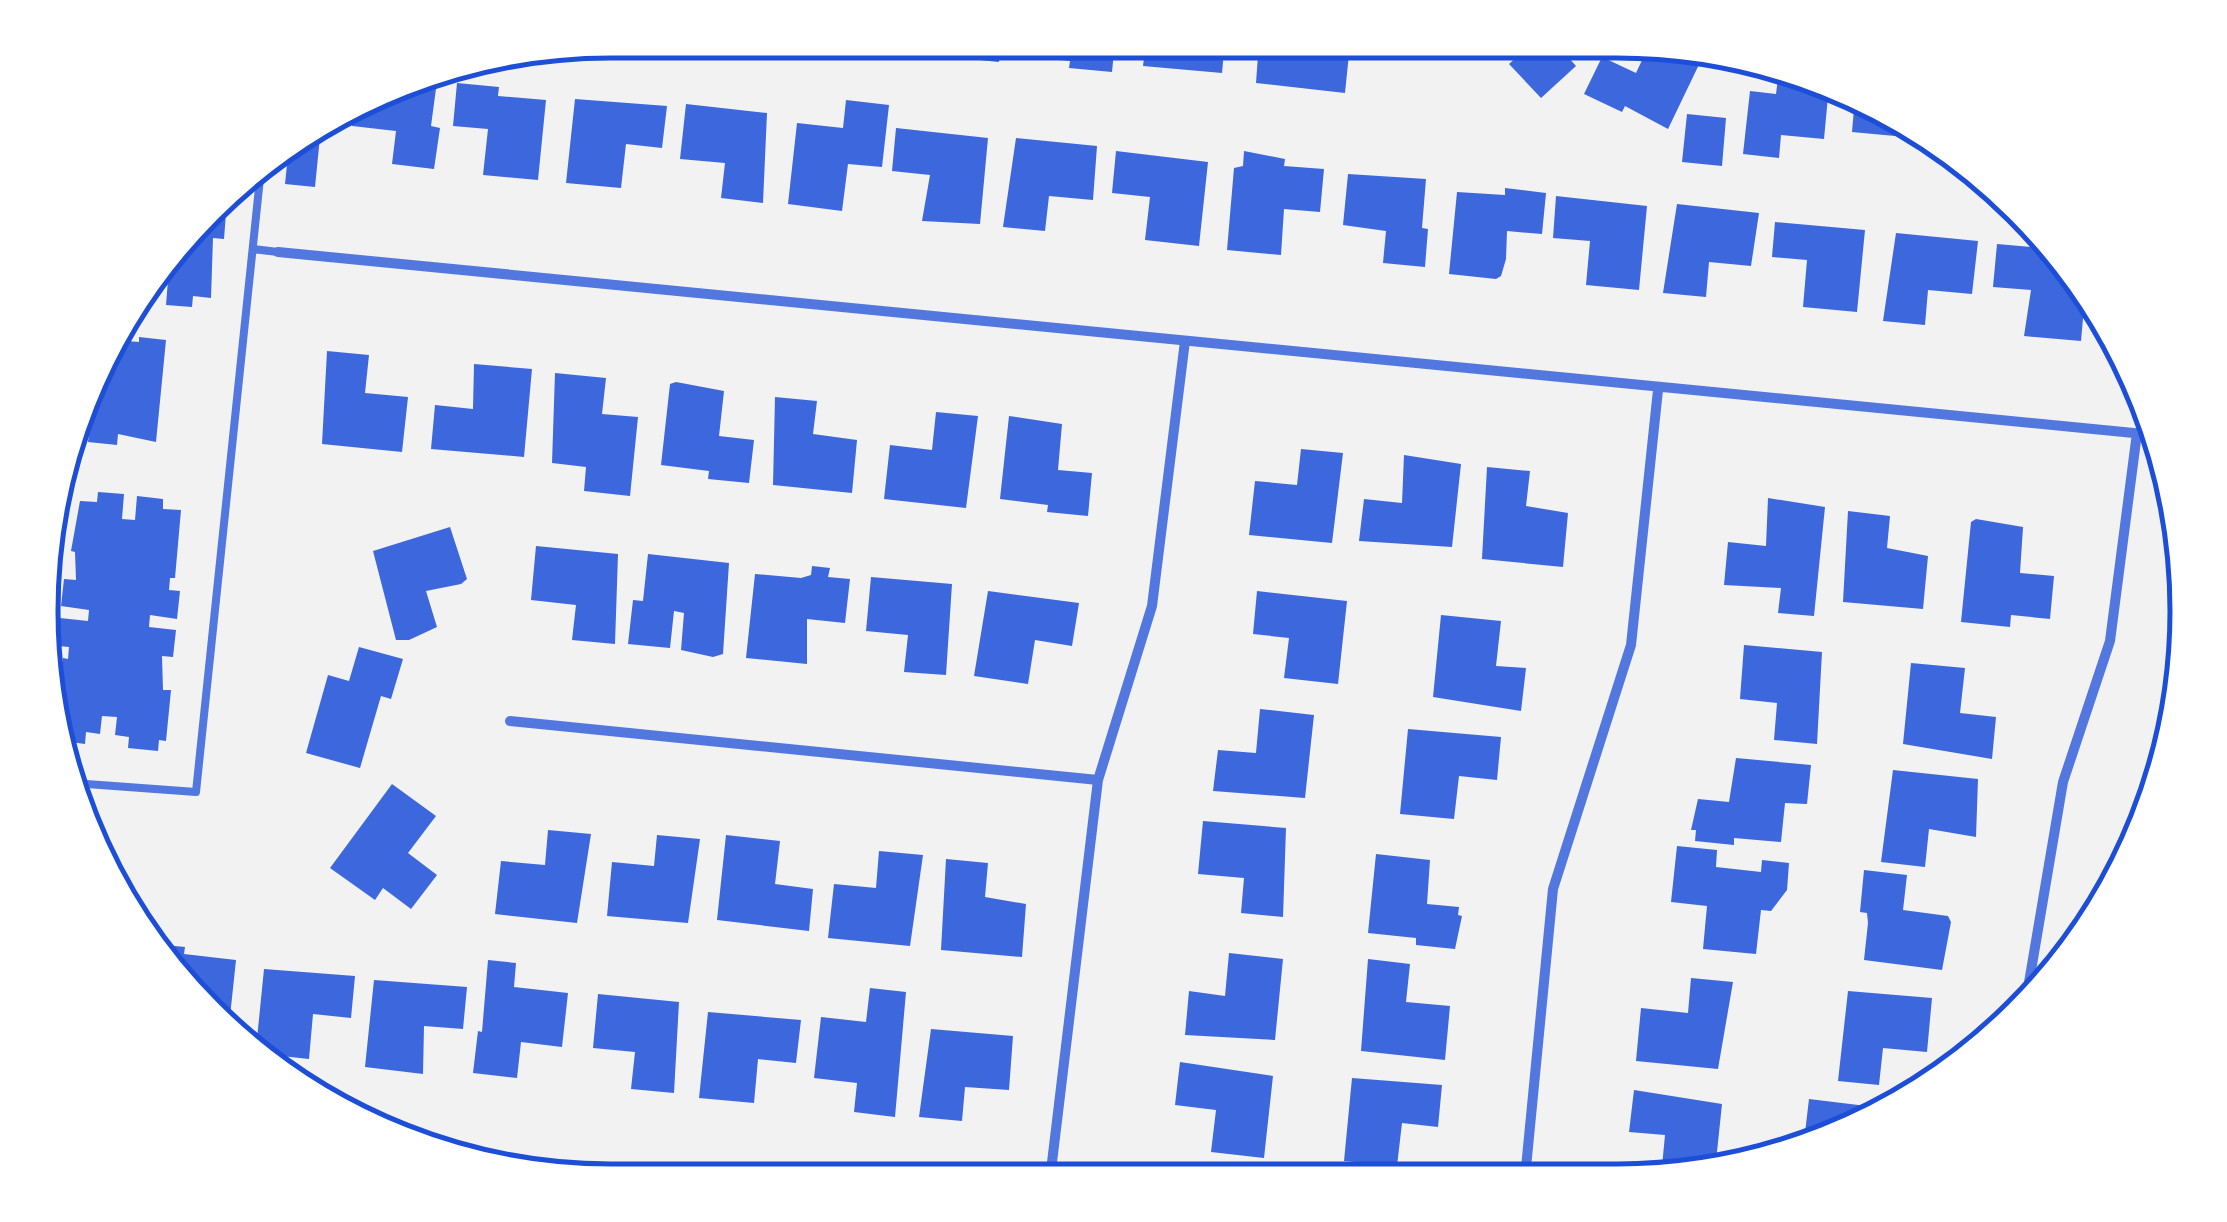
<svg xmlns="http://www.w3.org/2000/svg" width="2227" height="1222" font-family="Arial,sans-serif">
<rect width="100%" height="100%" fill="#f2f2f2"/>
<path fill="#3d67dc" d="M847 40H887L885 58 846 55Z
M915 40H1001L999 62 958 58 959 49 914 45Z
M1025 40 1115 41 1112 72 1069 68 1070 61 1023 57Z
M1146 41H1225L1222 73 1143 66Z
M1259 41H1358L1357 45 1350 44 1345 93 1256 83Z
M1534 41H1554L1576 66 1541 98 1509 64Z
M1651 41 1706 50 1668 129 1625 106 1622 112 1584 94 1602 57 1636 73Z
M1779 70 1829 86 1824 139 1781 135 1779 158 1743 154 1750 91 1776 94Z
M413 78 437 81 431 126 440 128 434 169 392 164 396 131 352 126 354 109Z
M457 83 499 87 498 96 546 100 538 180 483 175 488 129 453 126Z
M1855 97 1901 116 1927 139 1852 132Z
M575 99 667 106 662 148 626 144 621 188 566 183Z
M846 100 889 105 882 167 848 164 842 211 788 204 797 123 843 128Z
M686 104 767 113 763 203 721 198 725 163 680 159Z
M1687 114 1726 118 1722 166 1682 162Z
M321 127 315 187 285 184 289 145Z
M896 128 988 138 980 224 922 221 930 175 892 171Z
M1016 138 1097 146 1093 200 1049 196 1045 231 1003 227Z
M1116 151 1208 162 1199 246 1145 240 1150 197 1112 193Z
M1244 151 1285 159 1284 166 1324 169 1320 212 1284 209 1281 255 1227 250 1234 168 1243 166Z
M1348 174 1426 179 1422 228 1428 229 1425 267 1383 263 1386 231 1343 225Z
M1505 188 1546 193 1542 234 1507 231 1506 259 1501 276 1496 279 1449 274 1457 192 1505 195Z
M1556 196 1647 206 1639 290 1586 285 1590 241 1553 238Z
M1677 204 1759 213 1751 266 1709 262 1706 297 1663 293Z
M213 211 226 213 224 239 213 238 211 298 193 296 192 307 166 305 168 280 156 278 153 304 133 302Z
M1775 222 1865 230 1857 312 1803 307 1807 260 1772 257Z
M1896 233 1978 241 1972 294 1928 290 1925 325 1883 321Z
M1997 244 2044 248V253L2060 255 2069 263 2085 296 2081 341 2024 336 2031 290 1993 287Z
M120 329 128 330 127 341 139 342V337L166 340 156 442 118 434 117 445 88 442 91 415 82 414Z
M327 351 369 355 365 393 408 397 402 452 322 444Z
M474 364 532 369 524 457 431 449 435 405 473 409Z
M555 373 606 378 602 414 638 417 630 496 584 491 586 467 552 463Z
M676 382 724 391 719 436 754 440 749 483 708 479 709 471 661 465 670 384Z
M775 397 817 401 813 434 857 440 852 493 773 485Z
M936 412 978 416 966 508 884 499 890 445 932 450Z
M1009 416 1062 424 1058 470 1092 473 1088 516 1047 512 1048 505 1000 499Z
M1301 449 1343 453 1332 543 1249 535 1255 481 1297 485Z
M1404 455 1461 464 1452 547 1359 541 1364 499 1402 503Z
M1487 467 1530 471 1526 506 1568 513 1563 567 1482 559Z
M98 492 124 494 122 519 135 520 137 496 163 499V509L181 510 175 578H170L169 590 180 591 177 619 150 615 149 627 176 630 173 657 162 656 163 690H171L166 741 159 740 158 751 128 748 129 737 115 735 117 717 102 716 100 734 86 732 85 744 63 741 52 693 53 678 61 679 63 658 68 659 69 647 58 646 60 618 88 621 89 610 61 606 64 579 76 580 75 552 71 551 80 501 97 502Z
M1768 498 1825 507 1814 616 1778 613 1781 588 1724 585 1728 542 1766 546Z
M1848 511 1890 516 1887 548 1928 556 1923 609 1843 602Z
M1976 519 2023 527 2020 573 2054 576 2050 619 2011 615 2010 627 1961 622 1971 522Z
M450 527 467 579 461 584 426 591 437 627 409 640H396L373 551Z
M536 546 618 554 615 644 572 640 576 605 531 600Z
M648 554 729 563 723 654 713 657 681 650 684 613 674 611 670 648 628 644 633 600 643 601Z
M812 566 830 568 828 577 850 579 845 623 807 619V664L746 658 755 574 801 578 811 575Z
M871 577 952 584 946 675 904 672 908 635 866 631Z
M988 591 1079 603 1072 646 1035 640 1028 684 974 676Z
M1257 591 1347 601 1338 684 1284 678 1289 638 1253 634Z
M1441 615 1501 621 1496 666 1526 668 1521 711 1433 697Z
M1744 645 1822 652 1817 744 1774 740 1777 703 1740 699Z
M359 647 403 659 391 699 381 696 360 768 306 753 328 675 349 681Z
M1911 663 1965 668 1960 713 1996 717 1992 759 1903 744Z
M1260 709 1314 715 1305 798 1213 791 1218 750 1256 753Z
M1408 729 1501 737 1497 780 1459 776 1454 819 1400 814Z
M1736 758 1811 765 1807 804 1785 803 1781 842 1734 838V845L1695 841 1696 830H1691L1698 799 1729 802Z
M1893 770 1978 779 1976 837 1929 829 1925 867 1881 862Z
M392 784 436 816 408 853 437 875 411 909 383 888 375 900 330 868Z
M1203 821 1286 828 1283 917 1241 913 1244 878 1198 874Z
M548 830 591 834 577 923 495 914 501 861 545 865Z
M657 835 700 839 688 923 607 916 612 862 654 866Z
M726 835 780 841 775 884 813 889 809 931 717 920Z
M1677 846 1717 850 1716 867 1761 872 1762 860 1789 863 1787 890 1771 911 1761 910 1756 954 1703 949 1707 906 1671 902Z
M879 851 923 855 910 946 828 938 834 884 876 888Z
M1376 854 1430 860 1427 904 1459 907 1458 915 1462 916 1455 949 1416 945V938L1368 933Z
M946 859 988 863 985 897 1026 904 1022 957 941 950Z
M1864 870 1907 875 1903 910 1948 916 1951 922 1942 970 1864 960 1868 923 1867 913 1860 912Z
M155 944 185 947 184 954 236 960 229 1026 182 988Z
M1229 953 1283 959 1275 1040 1185 1035 1189 991 1225 996Z
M1368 959 1410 964 1406 1002 1450 1006 1445 1060 1361 1051Z
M488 960 516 963 514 987 568 993 562 1047 521 1042 517 1078 473 1073 478 1031 482 1032Z
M264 969 355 976 351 1018 313 1014 309 1059 263 1054 256 1049Z
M1691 978 1733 982 1718 1069 1636 1061 1641 1008 1688 1013Z
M374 980 467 987 463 1029 424 1026 423 1074 365 1067Z
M870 988 906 992 895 1117 854 1112 857 1083 814 1078 821 1017 866 1022Z
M1848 991 1932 998 1927 1052 1883 1048 1879 1085 1838 1081Z
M598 994 679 1002 674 1093 631 1089 635 1052 593 1048Z
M708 1012 801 1020 796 1063 758 1059 754 1103 699 1098Z
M931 1029 1013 1036 1009 1090 965 1087 962 1121 919 1117Z
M1180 1062 1273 1076 1264 1158 1211 1152 1216 1110 1175 1105Z
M1352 1078 1442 1085 1438 1127 1402 1123 1397 1166 1344 1161Z
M1634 1090 1722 1104 1715 1171 1661 1177 1665 1135 1629 1132Z
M1809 1099 1883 1108V1110L1818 1143 1804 1141Z"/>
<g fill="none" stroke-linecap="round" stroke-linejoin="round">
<path stroke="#5277de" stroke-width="8" d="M253 249 278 252
M73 783 196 792 262 159"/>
<path stroke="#5277de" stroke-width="10" d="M278 252 2154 435
M510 721 1098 780
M2025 1006 2063 782 2110 641 2137 433
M512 1171 638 1181
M1525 1178 1553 889 1631 645 1658 390
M1050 1179 1098 780 1152 606 1185 341"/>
</g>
<path d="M0 0H2227V1222H0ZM611 58H1617A553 553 0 0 1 2170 611V611A553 553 0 0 1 1617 1164H611A553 553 0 0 1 58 611V611A553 553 0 0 1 611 58Z" fill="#fff" fill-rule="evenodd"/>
<path fill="none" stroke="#1d4ed8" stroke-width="5" d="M611 58H1617A553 553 0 0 1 2170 611V611A553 553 0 0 1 1617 1164H611A553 553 0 0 1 58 611V611A553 553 0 0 1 611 58Z"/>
</svg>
